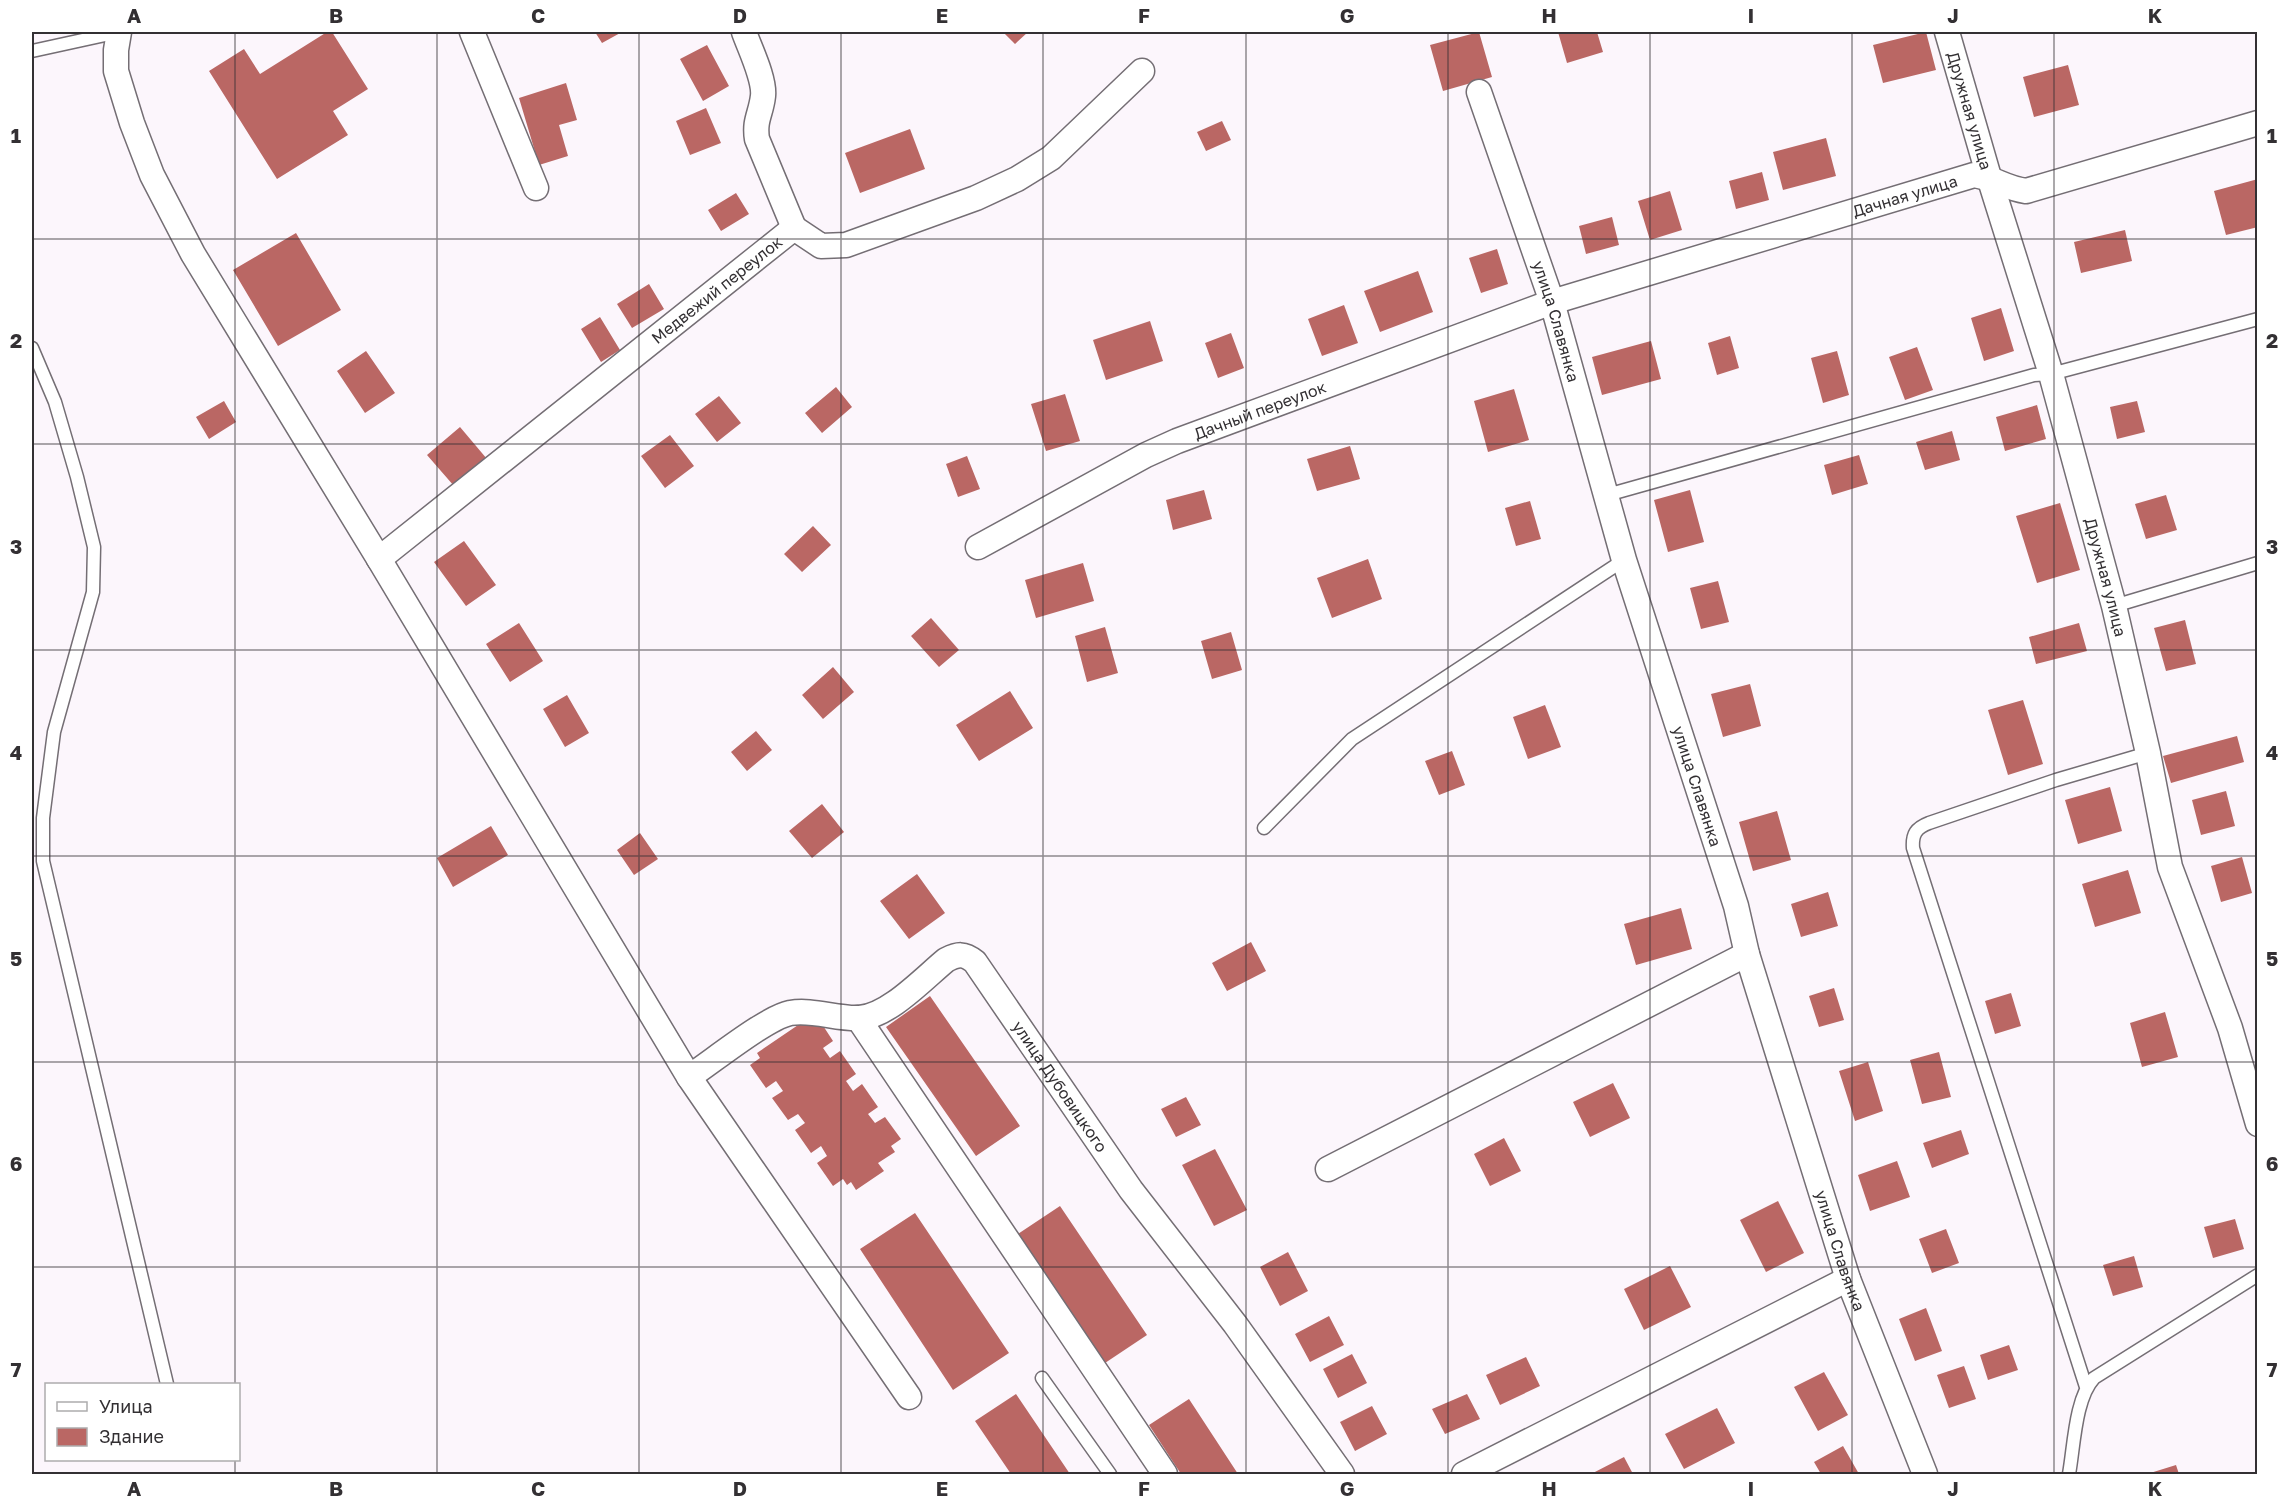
<svg xmlns="http://www.w3.org/2000/svg" width="2289" height="1506" font-family="'Golos Text',sans-serif">
<rect width="100%" height="100%" fill="#fcf6fc"/>
<path fill="#ba6764" d="M327 32H332L368 89 333 111 348 135 277 179 209 71 244 49 260 74Z
M595 32H622L602 43Z
M1003 32H1028L1015 44Z
M1479 32 1492 77 1443 91 1430 45Z
M1558 32H1597L1603 52 1567 63Z
M1926 32 1936 70 1883 83 1873 45Z
M707 45 729 86 703 101 680 59Z
M2068 65 2079 105 2034 117 2023 77Z
M566 83 577 120 559 125 568 156 539 165 519 98Z
M706 108 721 143 690 155 676 121Z
M1222 121 1231 140 1206 151 1197 132Z
M910 129 925 169 860 193 845 153Z
M1826 138 1836 176 1783 190 1773 152Z
M1762 172 1769 200 1736 209 1729 181Z
M2258 179V227L2226 235 2214 191Z
M1670 191 1682 230 1650 240 1638 201Z
M736 193 749 214 721 231 708 210Z
M1612 217 1619 245 1586 254 1579 226Z
M2125 230 2132 261 2081 273 2074 242Z
M296 233 341 310 278 346 233 270Z
M1497 249 1508 284 1481 293 1469 258Z
M1418 271 1433 312 1380 332 1364 291Z
M649 284 664 309 632 328 617 304Z
M1344 305 1358 343 1322 356 1308 319Z
M2001 308 2014 351 1984 361 1971 318Z
M600 317 620 350 601 362 581 329Z
M1150 321 1163 361 1106 380 1093 340Z
M1231 333 1244 368 1218 378 1205 343Z
M1730 336 1739 368 1717 375 1708 343Z
M1651 341 1661 379 1602 395 1592 357Z
M1917 347 1933 390 1905 400 1889 357Z
M366 351 395 393 365 413 337 371Z
M1837 351 1849 395 1823 403 1811 358Z
M836 387 852 407 822 433 805 413Z
M1514 389 1529 440 1488 452 1474 401Z
M1065 394 1080 441 1046 451 1031 404Z
M719 396 741 423 717 442 695 414Z
M224 401 236 422 209 439 196 417Z
M2137 401 2145 432 2117 439 2110 407Z
M2037 405 2046 439 2005 451 1996 417Z
M460 427 487 459 454 486 427 455Z
M1952 431 1960 460 1925 470 1916 442Z
M670 435 694 466 665 488 641 456Z
M1350 446 1360 479 1317 491 1307 459Z
M1859 455 1868 484 1832 495 1824 465Z
M967 456 980 489 958 497 946 464Z
M1204 490 1212 519 1173 530 1166 500Z
M1690 490 1704 542 1668 552 1654 500Z
M2166 495 2177 530 2146 539 2135 504Z
M1530 501 1541 539 1516 546 1505 508Z
M2060 503 2080 570 2037 583 2016 516Z
M813 526 831 545 802 572 784 554Z
M464 541 496 585 466 606 434 562Z
M1368 559 1382 599 1332 618 1317 578Z
M1083 563 1094 601 1036 618 1025 580Z
M1718 581 1729 622 1701 629 1690 588Z
M931 618 959 650 939 667 911 636Z
M2185 620 2196 664 2166 671 2154 628Z
M519 623 543 661 510 682 486 644Z
M2079 623 2087 651 2036 664 2029 637Z
M1105 627 1118 673 1087 682 1075 636Z
M1231 632 1242 670 1212 679 1201 641Z
M833 667 854 692 823 719 802 695Z
M1750 684 1761 726 1723 737 1711 694Z
M1010 691 1033 728 979 761 956 725Z
M567 695 589 733 565 747 543 709Z
M2023 700 2043 764 2008 775 1988 710Z
M1545 705 1561 747 1528 759 1513 717Z
M756 731 772 750 747 771 731 752Z
M2237 736 2244 762 2171 783 2163 756Z
M1452 751 1465 785 1439 795 1425 761Z
M2110 787 2122 831 2078 844 2065 800Z
M2226 791 2235 826 2201 835 2192 800Z
M822 804 844 832 812 858 789 831Z
M1777 811 1791 860 1753 871 1739 822Z
M491 826 508 855 453 887 437 858Z
M640 833 658 859 634 875 617 850Z
M2242 857 2252 893 2221 902 2211 866Z
M2128 870 2141 913 2095 927 2082 884Z
M917 874 945 913 909 939 880 901Z
M1828 892 1838 926 1801 937 1791 904Z
M1681 908 1692 949 1636 965 1624 924Z
M1251 942 1266 971 1227 991 1212 963Z
M1834 988 1844 1020 1819 1027 1809 996Z
M2011 993 2021 1026 1995 1034 1985 1001Z
M930 996 1020 1126 976 1156 886 1027Z
M2165 1012 2178 1057 2142 1067 2130 1023Z
M818 1018 833 1041 823 1048 830 1058 840 1051 856 1074 846 1081 853 1091 862 1084 878 1107 868 1114 875 1123 885 1117 901 1139 891 1146 895 1152 878 1163 884 1171 856 1190 851 1182 847 1185 843 1179 833 1186 817 1163 827 1156 821 1146 811 1153 795 1130 805 1123 798 1114 788 1120 772 1098 783 1091 776 1081 766 1088 750 1065 760 1058 757 1053 804 1021 807 1025Z
M1939 1052 1951 1097 1922 1104 1910 1060Z
M1868 1062 1883 1111 1855 1121 1839 1071Z
M1613 1083 1630 1118 1590 1137 1573 1102Z
M1186 1097 1201 1125 1176 1137 1161 1109Z
M1961 1130 1969 1154 1932 1168 1923 1143Z
M1504 1138 1521 1171 1490 1186 1474 1154Z
M1215 1149 1247 1210 1214 1226 1182 1165Z
M1897 1161 1910 1197 1870 1211 1858 1175Z
M1778 1201 1804 1253 1766 1272 1740 1220Z
M1060 1206 1147 1335 1102 1365 1015 1236Z
M915 1213 1009 1353 953 1390 860 1249Z
M2235 1219 2244 1249 2213 1258 2204 1227Z
M1946 1229 1959 1263 1932 1273 1919 1239Z
M1288 1252 1308 1291 1280 1306 1260 1267Z
M2134 1256 2143 1287 2113 1296 2103 1265Z
M1670 1266 1691 1307 1644 1330 1624 1289Z
M1926 1308 1942 1351 1915 1361 1899 1319Z
M1329 1316 1344 1345 1310 1362 1295 1334Z
M2009 1345 2018 1370 1988 1380 1980 1355Z
M1352 1354 1367 1383 1338 1398 1323 1369Z
M1526 1357 1540 1386 1500 1405 1486 1375Z
M1964 1366 1976 1399 1949 1408 1937 1375Z
M1824 1372 1848 1415 1818 1431 1794 1387Z
M1016 1394 1070 1474H1011L975 1421Z
M1467 1394 1480 1419 1445 1434 1432 1409Z
M1189 1399 1238 1474H1181L1149 1425Z
M1372 1406 1387 1434 1355 1451 1340 1422Z
M1717 1408 1735 1443 1684 1469 1665 1434Z
M1843 1446 1859 1474H1821L1814 1462Z
M1624 1457 1633 1474H1591Z
M2176 1465 2179 1474H2147Z"/>
<g fill="none" stroke-linecap="round" stroke-linejoin="round">
<defs>
<path id="lane" d="M32 51 119 32
M32 348 55 402 77 477 94 547 93 592 54 732 43 818V861L167 1384
M1607 495 2034 375 2051 374 2258 319
M2114 606 2258 563
M1264 828 1352 739 1624 560
M1042 1378 1110 1474
M2086 1387 1913 848C1912 834 1916 828 1929 823L2056 780 2148 753
M2069 1474C2074 1447 2075 1398 2094 1378L2258 1275"/>
<g id="street">
<path d="M119 32 116 50V71L132 123 152 175 193 254 379 559 689 1077 909 1397"/>
<path d="M472 32 536 188"/>
<path d="M744 32C750 49 765 79 763 96 761 114 754 120 757 139L794 228"/>
<path id="s1" d="M1947 32 1989 177 2051 374 2114 606 2148 753 2170 867 2230 1028 2258 1124"/>
<path id="s2" d="M1479 92 1552 302 1624 560 1736 906 1747 954 1848 1279 1925 1474"/>
<path id="s3" d="M978 547 1146 455 1177 441 1552 302 1974 175C1995 178 2004 188 2026 191L2258 123"/>
<path id="s4" d="M379 559 794 228 821 246 846 245 976 198 1017 179 1051 158 1142 71"/>
<path d="M858 1018 1165 1474"/>
<path id="s5" d="M689 1077C712 1062 766 1018 790 1013 813 1009 836 1019 859 1018 888 1017 924 978 946 960 958 954 964 953 975 962L1131 1190 1235 1324 1342 1474"/>
<path d="M1328 1169 1747 954"/>
<path d="M1464 1474 1848 1279"/>
</g>
</defs>
<use href="#lane" stroke="#746e74" stroke-width="15"/>
<use href="#street" stroke="#746e74" stroke-width="27"/>
<use href="#lane" stroke="#fff" stroke-width="12"/>
<use href="#street" stroke="#fff" stroke-width="24"/>
</g>
<path fill="none" stroke="#333033" stroke-width="1.5" stroke-opacity="0.55" d="M235 32V1384M437 32V1474M639 32V1474M841 32V1474M1043 32V1474M1246 32V1474M1448 32V1474M1650 32V1474M1852 32V1474M2054 32V1474M32 239H2258M32 444H2258M32 650H2258M32 856H2258M32 1062H2258M32 1267H2258M235 1460V1474"/>
<g text-anchor="middle" dominant-baseline="central" stroke-width="4.5" stroke-linejoin="round" paint-order="stroke">
<g font-size="16" fill="#333033" stroke="#fff">
<text stroke="none"><textPath href="#s1" startOffset="82">Дружная улица</textPath></text>
<text stroke="none"><textPath href="#s3" startOffset="994">Дачная улица</textPath></text>
<text stroke="none"><textPath href="#s4" startOffset="432">Медвежий переулок</textPath></text>
<text stroke="none"><textPath href="#s2" startOffset="242">улица Славянка</textPath></text>
<text stroke="none"><textPath href="#s3" startOffset="314">Дачный переулок</textPath></text>
<text stroke="none"><textPath href="#s1" startOffset="568">Дружная улица</textPath></text>
<text stroke="none"><textPath href="#s2" startOffset="728">улица Славянка</textPath></text>
<text stroke="none"><textPath href="#s5" startOffset="478">улица Дубовицкого</textPath></text>
<text stroke="none"><textPath href="#s2" startOffset="1214">улица Славянка</textPath></text>
</g>
</g>
<rect width="2289" height="1506" fill="none" stroke="#ffffff" stroke-width="66"/>
<rect x="45" y="1383" width="195" height="78" fill="#ffffff" stroke="#adacad" stroke-width="1.5"/>
<rect x="57" y="1402" width="30" height="9" fill="#ffffff" stroke="#adacad" stroke-width="1.5"/>
<text x="99" y="1413" font-size="18" fill="#333033">Улица</text>
<rect x="57" y="1428" width="30" height="18" fill="#ba6764" stroke="#adacad" stroke-width="1.5"/>
<text x="99" y="1443" font-size="18" fill="#333033">Здание</text>
<rect x="33" y="33" width="2223" height="1440" fill="none" stroke="#333033" stroke-width="2"/>
<g font-size="20" text-anchor="middle" font-weight="bold" fill="#333033">
<text x="134" y="23">A</text>
<text x="336" y="23">B</text>
<text x="538" y="23">C</text>
<text x="740" y="23">D</text>
<text x="942" y="23">E</text>
<text x="1144" y="23">F</text>
<text x="1347" y="23">G</text>
<text x="1549" y="23">H</text>
<text x="1751" y="23">I</text>
<text x="1953" y="23">J</text>
<text x="2155" y="23">K</text>
<text x="16" y="143">1</text>
<text x="2272" y="143">1</text>
<text x="16" y="348">2</text>
<text x="2272" y="348">2</text>
<text x="16" y="554">3</text>
<text x="2272" y="554">3</text>
<text x="16" y="760">4</text>
<text x="2272" y="760">4</text>
<text x="16" y="966">5</text>
<text x="2272" y="966">5</text>
<text x="16" y="1171">6</text>
<text x="2272" y="1171">6</text>
<text x="16" y="1377">7</text>
<text x="2272" y="1377">7</text>
<text x="134" y="1496">A</text>
<text x="336" y="1496">B</text>
<text x="538" y="1496">C</text>
<text x="740" y="1496">D</text>
<text x="942" y="1496">E</text>
<text x="1144" y="1496">F</text>
<text x="1347" y="1496">G</text>
<text x="1549" y="1496">H</text>
<text x="1751" y="1496">I</text>
<text x="1953" y="1496">J</text>
<text x="2155" y="1496">K</text>
</g>
</svg>
